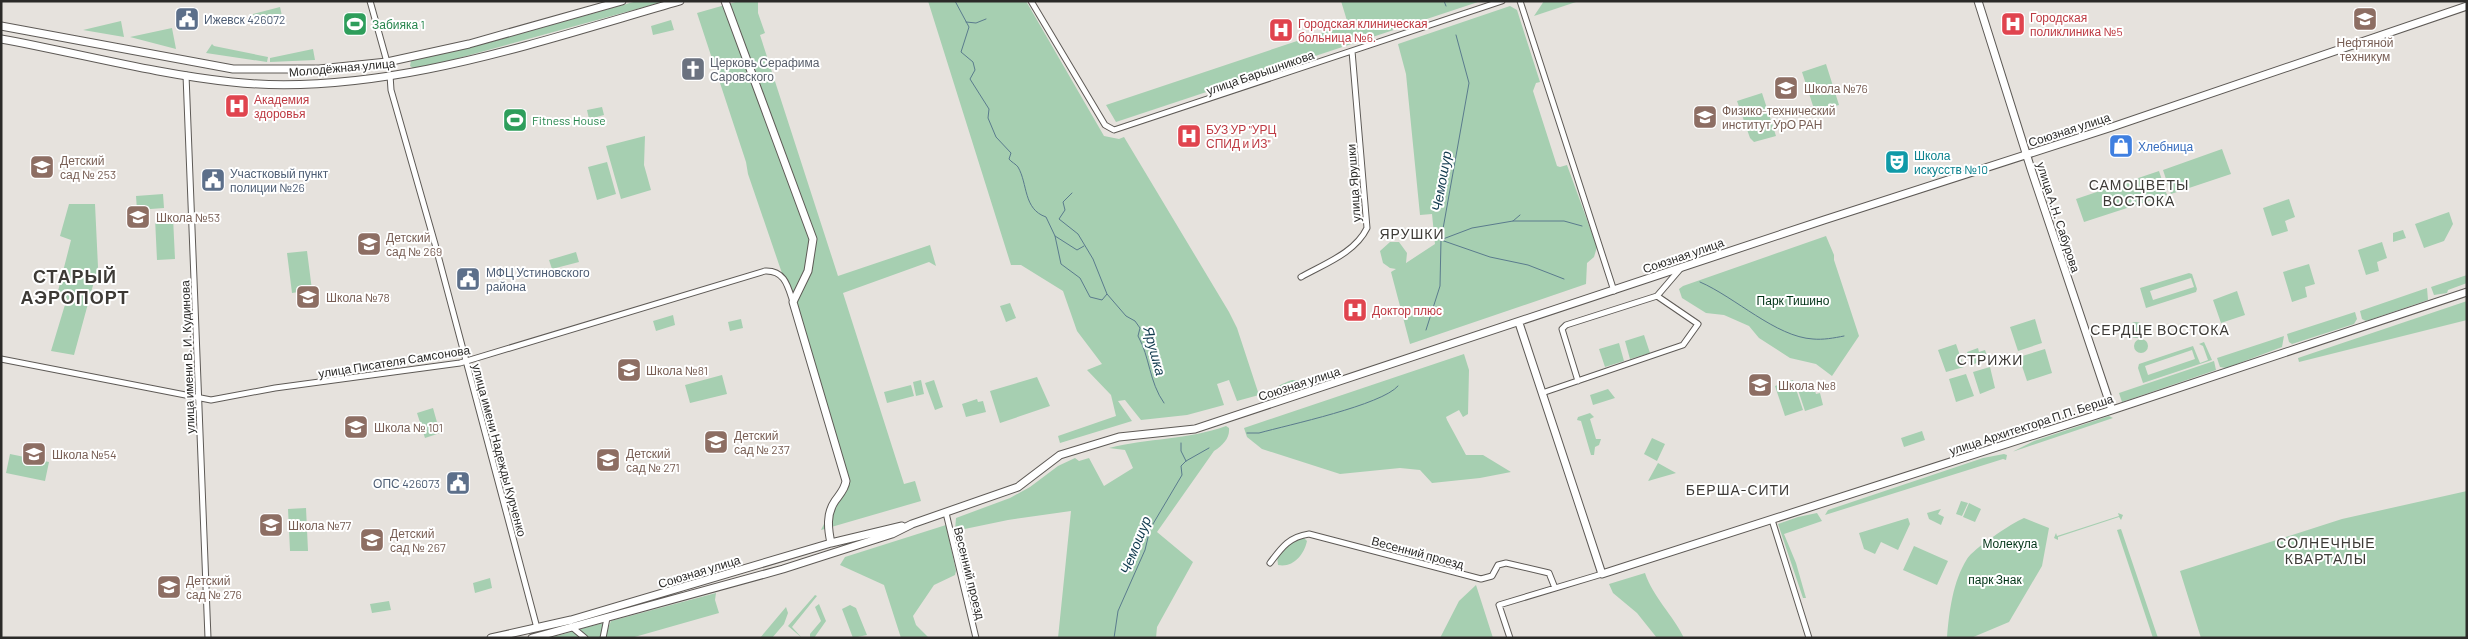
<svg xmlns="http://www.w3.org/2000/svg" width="2468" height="639" font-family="Barlow,sans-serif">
<rect width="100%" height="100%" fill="#e6e2dd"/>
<path fill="#a6cfb1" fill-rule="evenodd" d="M637 1H666L448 61 413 68 410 66 411 61 491 42Z
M739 1H758V13L765 33 760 35 838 276 930 245 936 266 929 262 843 293 904 484 915 481 921 501 821 530 845 482 785 282 748 174 746 162 697 13Z
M928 1H1026L1104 136 1119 139 1124 137 1229 312 1237 328 1259 395 1237 401 1229 380 1217 384 1224 405 1187 415 1141 420 1125 400 1118 401 1132 421 1060 443 1058 436 1116 416 1111 395 1087 370 1102 364 1077 331 1063 291 1021 265H1011Z
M1341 1H1481L1116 122 1106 105 1348 24Z
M1544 1H1579L1534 16Z
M1510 6 1517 10 1540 82 1536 83 1533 91 1557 166 1560 167 1567 165 1597 247 1594 257 1587 263 1586 284 1410 344 1391 272 1396 269 1390 268 1383 263 1380 251 1390 242H1399L1407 253 1406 263 1435 244 1432 214 1420 215 1406 74 1398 44Z
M280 7 282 16 256 23 253 14Z
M671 20 674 30 653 35 651 26Z
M121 21 124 37 83 30Z
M172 28 176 49 130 37Z
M212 44 214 46 268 57 267 62 206 53Z
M313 49 315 60 270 62V58Z
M1826 64 1839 105 1815 112 1802 72Z
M1762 93 1776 136 1754 142 1750 138 1737 101Z
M602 107 604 115 589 119 587 110Z
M645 136 644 165 651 190 621 199 606 146Z
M2222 149 2231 174 2171 194 2163 170Z
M607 162 616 194 597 200 588 167Z
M2159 171 2167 195 2084 222 2076 199Z
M163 194 164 208 137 210 136 196Z
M2289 199 2295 217 2285 221 2288 231 2272 236 2263 208Z
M69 204H95L98 267 74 355 51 351 67 298 57 295 71 240 60 236Z
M2449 212 2453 224 2444 241 2424 248 2415 224Z
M173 217 175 259 157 260 155 218Z
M2403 230 2406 238 2393 242V233Z
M1826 236 1834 255V260L1859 336 1832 376 1816 364 1790 358 1759 338 1749 326 1724 315 1706 313 1682 298 1679 289 1683 286Z
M2382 242 2387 258 2377 262 2379 271 2366 275 2358 250Z
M307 251 312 290 292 293 287 253Z
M576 252 579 262 552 269 549 260Z
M2309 264 2315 284 2305 287 2307 297 2292 302 2283 272Z
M2189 273 2192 274 2197 289 2196 292 2146 308 2140 288ZM2191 278 2194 287 2153 300 2150 291Z
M2467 275V283L2448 290 2447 293 2434 295 2431 287Z
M2427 288 2428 300 2366 321 2362 319 2360 311Z
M2237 291 2245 315 2221 323 2213 300Z
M2467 301V320L2299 362 2298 358Z
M1010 303 1016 318 1006 322 1000 306Z
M2355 312 2357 319 2354 324 2292 344 2289 342 2287 334Z
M673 315 675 325 656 331 653 321Z
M741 319 743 328 730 331 728 322Z
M2035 319 2042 343 2018 351 2010 327Z
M2128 330a8 8 0 1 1 16 0a8 8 0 1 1-16 0Z
M1644 335 1650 353 1630 359 1625 341Z
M2284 336 2282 347 2226 368 2220 367 2217 358Z
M2134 346a7 7 0 1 1 14 0a7 7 0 1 1-14 0Z
M2204 342 2212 360 2143 383 2138 368 2139 364 2193 346 2200 363 2208 360 2203 346 2199 344ZM2192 350 2195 359 2148 375 2145 366Z
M1619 343 1624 361 1605 367 1599 349Z
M1956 344 1964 367 1946 372 1938 350Z
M1978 348 1979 352 1985 350 1988 359 1971 365 1967 352Z
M2045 349 2052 373 2027 381 2019 357Z
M1464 354 1469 370 1468 414 1463 417 1459 410 1446 417 1447 420 1466 455H1483L1511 472 1480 478 1432 483 1420 470 1400 468 1340 474 1262 449 1247 437 1244 428Z
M2214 361 2216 370 2122 402 2119 393Z
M1990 367 1995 388 1980 394 1973 372Z
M1330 373 1334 378 1316 384 1312 379Z
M1966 374 1974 396 1956 402 1949 379Z
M722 375 727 394 690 403 685 385Z
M1037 377 1050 406 1000 423 990 391Z
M921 380 924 394 916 396 913 382Z
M934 380 943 407 935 410 925 383Z
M1292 380H1300L1306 387 1274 398C1273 386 1282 384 1292 380Z
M1793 380 1803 410 1785 416 1775 386Z
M911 385 914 396 887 403 884 392Z
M1813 385 1816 394 1820 393 1823 405 1805 411 1798 390Z
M1608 389 1615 398 1593 405 1590 395Z
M977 399 978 402 983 401 986 412 966 417 962 404Z
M433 408 440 433 425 438 417 413Z
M1590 413 1594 417 1590 419 1596 439H1601L1599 445 1595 447 1594 455H1591L1581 421 1577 420 1578 417Z
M2109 416 2113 418 2012 452 2034 441Z
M1226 426 1229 428C1230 438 1223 445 1214 451L1157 532 1193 562 1157 627 1156 638H1058L1071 511 1008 520 955 531 956 518 1010 498 1030 487 1058 466 1075 458 1079 461 1089 458 1104 486 1133 468 1125 450 1109 448C1148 438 1188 440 1226 426Z
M1922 431 1925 440 1904 447 1901 438Z
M1652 438 1665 444 1657 461 1644 454Z
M10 454 49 462 45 481 6 473Z
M2004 454 2007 455 2006 460 2003 459 1825 515 1828 510 1983 458Z
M1658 463 1676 473 1648 481Z
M2467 491V638H2201L2180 571 2342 519Z
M1961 501 1968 503 1962 516 1956 514Z
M1969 503 1981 509 1975 522 1963 517Z
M306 508 308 551H290L288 509Z
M1941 509 1938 514 1944 517 1941 525 1929 519 1927 513Z
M1817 513 1822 521 1784 534 1796 563 1806 598H1803L1778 524 1798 517Z
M2118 513 2123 515 2121 520 2119 517 2058 537V540L2054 538 2056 533 2057 536 2119 516Z
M1908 518 1910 524 1898 550 1881 542 1875 554 1864 549 1859 533Z
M2024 518 2049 528 2042 566 2009 622 1971 638H1947C1949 612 1953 581 1967 559 1973 549 2012 523 2024 518Z
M946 525 956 571 955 575 934 585 913 616 916 625 929 638H901L884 585 840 565 845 557Z
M2121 529 2158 638H2153L2117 530Z
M1303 537 1307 541C1304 555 1293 568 1278 565L1277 556 1285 545Z
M1914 546 1948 561 1937 585 1903 570Z
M1645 573C1653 597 1673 615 1684 638H1657L1637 613 1613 593 1609 584Z
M490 578 492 588 475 593 473 583Z
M1476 585 1493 638H1440L1459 601Z
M716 593 715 600 719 613 631 638H604L611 621Z
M815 595 817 596 792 627 802 638 788 626Z
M389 601 391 610 372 613 370 604Z
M819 604 826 621 814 638H810V634L821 621 815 607Z
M850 605 856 608 867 635 853 638 842 609Z
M786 607 788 613 784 624 772 638H760Z
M604 623 601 638H587L580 629Z
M573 631 583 638H549L571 632Z"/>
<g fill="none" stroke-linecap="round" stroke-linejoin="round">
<path stroke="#5a7b8d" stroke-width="1" d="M955 1 969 27 961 52 973 62 975 70 970 79 989 109 988 118 996 137 1011 153 1009 159C1011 162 1016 164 1018 167 1028 184 1023 209 1046 217L1055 236 1061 264 1080 278 1090 297 1102 300 1107 294 1126 316 1135 321 1140 328 1138 336C1150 357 1149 382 1164 403
M1444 1 1446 6
M966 22 976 23 986 19
M1072 193 1063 202 1065 210 1059 219 1078 234 1093 259 1107 294
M1513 221H1564L1582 226
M1055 236 1077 250 1084 246
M1443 239 1472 228 1513 221 1520 215
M1441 240 1490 257 1528 265 1564 279
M1700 282C1735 297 1776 337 1813 339 1823 340 1834 338 1844 336
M1426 330 1440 286 1441 240 1469 83 1456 35
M1247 433H1259C1288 425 1382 405 1398 386
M1181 443V451L1186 461
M1114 638 1118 611 1145 550 1150 529 1182 475 1181 466 1186 461 1209 448"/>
<defs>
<path id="street" d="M370 1 387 62
M1031 1 1105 125 1114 130 1502 1
M1520 1 1614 291
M186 75 208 638
M390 75 391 90 435 244 537 628
M1301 277C1324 264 1355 253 1367 228L1352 51
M1 359 211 400 275 388 460 363 765 271C785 270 788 287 793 302
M1578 381 1562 329 1566 325 1657 296 1681 268
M1542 393 1683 345 1698 324 1657 296
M946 513 976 638
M1772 520 1809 638
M1270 563C1282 547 1289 537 1309 534L1481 579 1492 576 1498 565 1506 563 1549 573 1555 588
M573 628 585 638
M603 638 607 618
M1510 638 1499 605 1602 574"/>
<path id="secondary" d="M725 1 813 239 808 271 793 302 846 481C845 489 840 494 835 501 826 514 828 529 831 543
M1978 1 2031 169 2112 410
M1 26 233 69H319L387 62 469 44 622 1
M1 39C78 53 155 74 232 82 379 98 540 41 680 1
M1519 323 1602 574 2112 410 2467 292
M491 638 571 620 831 543 902 526
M532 638 783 569 892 534 912 524 1018 487 1060 455 1119 437 1195 429 1824 220 2112 127 2467 6"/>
</defs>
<use href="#street" stroke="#5e5a56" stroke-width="7"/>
<use href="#secondary" stroke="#5e5a56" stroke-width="9"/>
<use href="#street" stroke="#fff" stroke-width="5"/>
<use href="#secondary" stroke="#fff" stroke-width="7"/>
</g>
<defs>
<symbol id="civic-square" viewBox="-11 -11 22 22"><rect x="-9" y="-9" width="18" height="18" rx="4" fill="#5c6f8a" stroke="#fff"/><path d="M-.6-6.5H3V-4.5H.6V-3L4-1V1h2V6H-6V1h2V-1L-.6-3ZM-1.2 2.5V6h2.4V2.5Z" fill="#fff"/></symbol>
<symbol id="university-square" viewBox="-11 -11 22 22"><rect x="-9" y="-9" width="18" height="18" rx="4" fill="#8d6e63" stroke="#fff"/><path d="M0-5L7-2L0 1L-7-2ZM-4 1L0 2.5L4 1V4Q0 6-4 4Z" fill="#fff"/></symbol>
<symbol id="stadium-square" viewBox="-11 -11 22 22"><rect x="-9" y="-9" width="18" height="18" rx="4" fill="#2e9e5b" stroke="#fff"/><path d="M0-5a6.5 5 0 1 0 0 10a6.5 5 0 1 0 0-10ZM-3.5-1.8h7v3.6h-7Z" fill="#fff"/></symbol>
<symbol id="hospital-square" viewBox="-11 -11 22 22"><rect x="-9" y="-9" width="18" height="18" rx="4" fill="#e0444e" stroke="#fff"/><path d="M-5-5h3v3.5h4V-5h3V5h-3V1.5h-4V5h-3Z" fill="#fff"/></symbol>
<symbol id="church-square" viewBox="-11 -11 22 22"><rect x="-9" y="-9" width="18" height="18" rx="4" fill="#6b7280" stroke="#fff"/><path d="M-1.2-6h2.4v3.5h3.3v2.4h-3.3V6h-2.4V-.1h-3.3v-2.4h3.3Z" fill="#fff"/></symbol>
<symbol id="school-square" viewBox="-11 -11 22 22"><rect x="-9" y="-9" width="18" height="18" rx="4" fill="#8d6e63" stroke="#fff"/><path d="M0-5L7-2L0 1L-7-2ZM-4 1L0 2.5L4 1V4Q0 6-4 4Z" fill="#fff"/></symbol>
<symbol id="shop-square" viewBox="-11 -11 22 22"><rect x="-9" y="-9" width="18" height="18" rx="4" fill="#3f7fe0" stroke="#fff"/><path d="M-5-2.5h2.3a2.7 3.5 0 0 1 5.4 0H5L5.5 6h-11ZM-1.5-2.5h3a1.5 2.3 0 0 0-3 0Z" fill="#fff"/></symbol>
<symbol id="theatre-square" viewBox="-11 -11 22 22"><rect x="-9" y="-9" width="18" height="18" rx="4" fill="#0f9aa8" stroke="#fff"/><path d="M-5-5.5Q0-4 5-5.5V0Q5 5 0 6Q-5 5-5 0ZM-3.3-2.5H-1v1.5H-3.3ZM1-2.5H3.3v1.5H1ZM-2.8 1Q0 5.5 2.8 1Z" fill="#fff"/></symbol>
</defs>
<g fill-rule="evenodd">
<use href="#civic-square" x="173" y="5" width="28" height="28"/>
<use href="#university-square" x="2351" y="5" width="28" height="28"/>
<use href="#stadium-square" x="341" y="10" width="28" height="28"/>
<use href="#hospital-square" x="1999" y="10" width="28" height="28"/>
<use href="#hospital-square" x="1267" y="16" width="28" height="28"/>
<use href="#church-square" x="679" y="55" width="28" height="28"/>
<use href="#school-square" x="1772" y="74" width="28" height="28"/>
<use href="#hospital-square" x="223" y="92" width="28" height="28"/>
<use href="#university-square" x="1691" y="103" width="28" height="28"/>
<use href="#stadium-square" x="501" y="106" width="28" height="28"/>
<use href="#hospital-square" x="1175" y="122" width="28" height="28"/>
<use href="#shop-square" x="2107" y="132" width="28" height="28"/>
<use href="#theatre-square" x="1883" y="148" width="28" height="28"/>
<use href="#school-square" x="28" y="153" width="28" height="28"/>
<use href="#civic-square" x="199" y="166" width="28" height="28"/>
<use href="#school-square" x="124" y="203" width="28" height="28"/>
<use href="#school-square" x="355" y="230" width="28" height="28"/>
<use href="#civic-square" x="454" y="265" width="28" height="28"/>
<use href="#school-square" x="294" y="283" width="28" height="28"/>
<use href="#hospital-square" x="1341" y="296" width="28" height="28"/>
<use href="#school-square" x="615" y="356" width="28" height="28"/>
<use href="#school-square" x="1746" y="371" width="28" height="28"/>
<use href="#school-square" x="342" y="413" width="28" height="28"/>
<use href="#school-square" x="702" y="428" width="28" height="28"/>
<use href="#school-square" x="20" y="440" width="28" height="28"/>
<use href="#school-square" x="594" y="446" width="28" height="28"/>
<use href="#civic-square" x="444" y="469" width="28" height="28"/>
<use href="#school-square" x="257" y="511" width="28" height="28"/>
<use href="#school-square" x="358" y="526" width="28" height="28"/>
<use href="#school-square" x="155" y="573" width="28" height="28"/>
</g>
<g text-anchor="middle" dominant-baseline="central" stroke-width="4" stroke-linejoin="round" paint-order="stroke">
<g font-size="12" fill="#be3a42" stroke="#fff" text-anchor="start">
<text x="2030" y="17">Городская<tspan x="2030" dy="14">поликлиника №5</tspan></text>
<text x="1298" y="23">Городская клиническая<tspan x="1298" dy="14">больница №6.</tspan></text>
<text x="254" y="99">Академия<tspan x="254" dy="14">здоровья</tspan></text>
<text x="1206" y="129">БУЗ УР "УРЦ<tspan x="1206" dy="14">СПИД и ИЗ"</tspan></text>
<text x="1372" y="310">Доктор плюс</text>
</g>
<g font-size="12" fill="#4e5e75" stroke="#fff" text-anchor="start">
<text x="204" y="19">Ижевск 426072</text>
<text x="230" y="173">Участковый пункт<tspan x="230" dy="14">полиции №26</tspan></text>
<text x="486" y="272">МФЦ Устиновского<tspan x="486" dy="14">района</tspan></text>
<text x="440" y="483" text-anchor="end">ОПС 426073</text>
</g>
<g font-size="12" fill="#27864d" stroke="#fff" text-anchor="start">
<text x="372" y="24">Забияка 1</text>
<text x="532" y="120">Fitness House</text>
</g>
<g font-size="12" fill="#785e54" stroke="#fff" text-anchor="start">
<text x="2365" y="42" text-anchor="middle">Нефтяной<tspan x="2365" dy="14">техникум</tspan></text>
<text x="1804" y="88">Школа №76</text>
<text x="1722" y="110">Физико-технический<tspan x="1722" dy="14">институт УрО РАН</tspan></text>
<text x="60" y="160">Детский<tspan x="60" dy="14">сад № 253</tspan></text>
<text x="156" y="217">Школа №53</text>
<text x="386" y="237">Детский<tspan x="386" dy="14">сад № 269</tspan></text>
<text x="326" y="297">Школа №78</text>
<text x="646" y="370">Школа №81</text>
<text x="1778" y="385">Школа №8</text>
<text x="374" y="427">Школа № 101</text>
<text x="734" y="435">Детский<tspan x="734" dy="14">сад № 237</tspan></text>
<text x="626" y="453">Детский<tspan x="626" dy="14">сад № 271</tspan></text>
<text x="52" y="454">Школа №54</text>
<text x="288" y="525">Школа №77</text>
<text x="390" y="533">Детский<tspan x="390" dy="14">сад № 267</tspan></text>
<text x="186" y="580">Детский<tspan x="186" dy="14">сад № 276</tspan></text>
</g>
<g font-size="12" fill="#5b616d" stroke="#fff" text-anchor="start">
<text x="710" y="62">Церковь Серафима<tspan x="710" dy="14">Саровского</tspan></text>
</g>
<g font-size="12" fill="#2b2a28" stroke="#fff">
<text transform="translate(342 67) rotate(-5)">Молодёжная улица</text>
<text transform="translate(1260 72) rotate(-19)">улица Барышникова</text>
<text transform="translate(2069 129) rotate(-18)">Союзная улица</text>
<text transform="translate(1353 183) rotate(-94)">улица Ярушки</text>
<text transform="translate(2059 217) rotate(72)">улица А.Н. Сабурова</text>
<text transform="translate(1683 255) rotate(-19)">Союзная улица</text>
<text transform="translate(187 357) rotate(-92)">улица имени В. И. Кудинова</text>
<text transform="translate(394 361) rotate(-9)">улица Писателя Самсонова</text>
<text transform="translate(1299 383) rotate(-18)">Союзная улица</text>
<text transform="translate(2031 424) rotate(-18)">улица Архитектора П.П. Берша</text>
<text transform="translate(500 450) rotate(75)">улица имени Надежды Курченко</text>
<text transform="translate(1418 552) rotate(15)">Весенний проезд</text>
<text transform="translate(699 571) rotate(-17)">Союзная улица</text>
<text transform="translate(970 573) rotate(76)">Весенний проезд</text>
</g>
<g font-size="12" fill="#366cbe" stroke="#fff" text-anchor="start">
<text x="2138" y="146">Хлебница</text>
</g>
<g font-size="12" fill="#0d838f" stroke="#fff" text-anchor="start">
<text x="1914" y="155">Школа<tspan x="1914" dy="14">искусств №10</tspan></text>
</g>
<g font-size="12" fill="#003316" stroke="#fff">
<text x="1793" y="300">Парк Тишино</text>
<text x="2010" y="543">Молекула</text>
<text x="1995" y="579">парк Знак</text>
</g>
<g font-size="14" font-style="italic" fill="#113a4e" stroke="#fff">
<text transform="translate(1441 181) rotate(-80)">Чемошур</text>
<text transform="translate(1155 351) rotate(75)">Ярушка</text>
<text transform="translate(1135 545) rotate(-68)">Чемошур</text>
</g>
<g font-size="14" letter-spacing="1" fill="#3d3a36" stroke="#fff">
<text x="2139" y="184">САМОЦВЕТЫ<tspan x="2139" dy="16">ВОСТОКА</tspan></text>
<text x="1412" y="233">ЯРУШКИ</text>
<text x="2160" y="329">СЕРДЦЕ ВОСТОКА</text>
<text x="1990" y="359">СТРИЖИ</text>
<text x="1738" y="489">БЕРША-СИТИ</text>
<text x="2326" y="542">СОЛНЕЧНЫЕ<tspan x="2326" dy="16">КВАРТАЛЫ</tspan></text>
</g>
<g font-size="18" font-weight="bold" letter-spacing="1" fill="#3d3a36" stroke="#fff">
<text x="75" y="276">СТАРЫЙ<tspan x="75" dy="21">АЭРОПОРТ</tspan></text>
</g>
</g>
<rect width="2468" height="639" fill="none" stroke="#2b2a28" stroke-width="5"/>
</svg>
